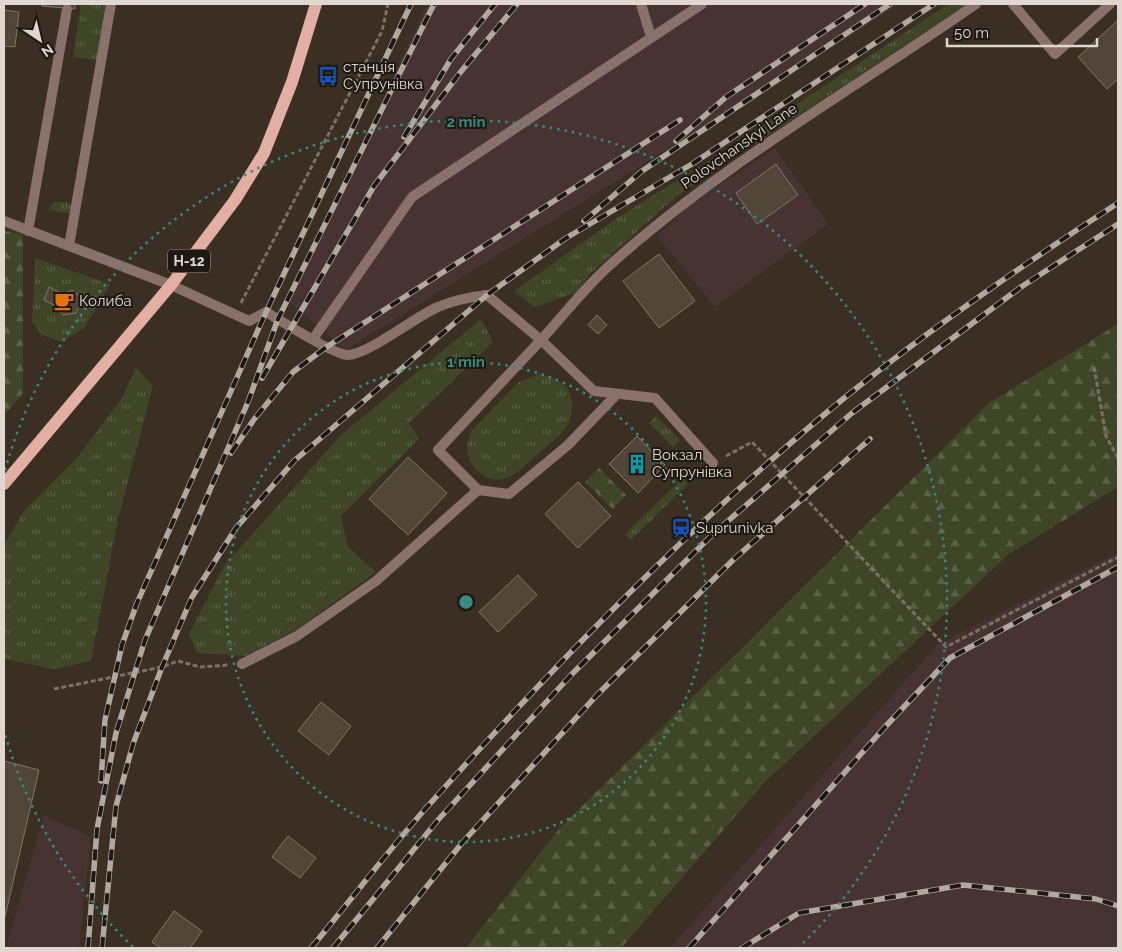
<svg xmlns="http://www.w3.org/2000/svg" width="1122" height="952" font-family="Raleway,sans-serif">
<defs>
<pattern id="grass-tufts" width="24" height="20" patternUnits="userSpaceOnUse" patternTransform="scale(1.25)"><rect width="24" height="20" fill="#3f4628"/><path d="M3 7l-1-3M5 7V3M7 7l1-3M15 17l-1-3M17 17v-4M19 17l1-3" fill="none" stroke="#5a6046"/></pattern>
<pattern id="forest-firs" width="22" height="20" patternUnits="userSpaceOnUse" patternTransform="scale(1.25)"><rect width="22" height="20" fill="#3f4628"/><path d="M5 1l3.5 6h-7zM16 11l3.5 6h-7z" fill="#5a6046"/></pattern>
</defs>
<rect width="100%" height="100%" fill="#3a2f22"/>
<path fill="#473331" d="M427 4H900L346 350 290 303Z
M775 148 828 224 715 307 657 236 689 205Z
M1118 552V948H670L937 645Z
M44 815 91 837 79 948H6Z"/>
<path fill="url(#grass-tufts)" d="M81 4H107L97 60 73 57Z
M949 4H967L679 194 591 273 577 292 535 307 514 291 617 218 734 145Z
M54 202H68L77 215 49 210Z
M35 258 110 284 84 328 62 342 42 335 32 322Z
M481 319 493 342 409 423 419 439 341 516 348 547 376 572 299 628 247 656 197 653 189 634 224 566 341 435Z
M136 368 153 386 118 519 91 661 55 669 4 659V545L24 511 77 458 122 398Z
M539 374C545 376 552 377 557 380 576 389 575 415 565 429 558 438 547 445 539 453 528 462 517 476 502 479 489 482 477 473 471 462 465 452 467 441 472 430L519 382Z
M656 416 680 440 673 447 649 423Z
M683 478 688 484 631 540 625 534Z"/>
<path fill="url(#forest-firs)" d="M4 231 23 234V393L4 416Z
M1118 324V487L1009 554 765 782 621 948H466L559 829 989 403Z
M599 468 626 495 613 509 585 482Z"/>
<path fill="#514537" stroke="#827566" d="M42 4H75V9L42 6Z
M4 10 19 12 15 47 4 46Z
M1118 20V79L1107 89 1078 57Z
M776 164 798 195 757 224 736 193Z
M659 254 695 301 659 328 623 281Z
M49 287 63 294 72 290 79 296 81 304 76 313 63 315 56 306 44 300Z
M597 315 607 325 598 334 588 325Z
M637 436 665 465 638 493 609 464Z
M408 457 447 493 408 535 369 499Z
M578 482 611 516 578 548 545 514Z
M518 575 537 595 498 632 479 612Z
M321 702 351 726 329 755 298 731Z
M4 761 39 770 4 921Z
M288 836 316 858 300 878 272 857Z
M174 911 202 931 190 948H161L152 942Z"/>
<g fill="none" stroke-linecap="round" stroke-linejoin="round">
<path stroke="#7a7065" stroke-width="3" stroke-dasharray="5 2.5" stroke-linecap="butt" d="M241 303 382 31 388 4
M1094 367 1106 436 1118 458
M726 456 752 442 946 647 1118 557
M54 689 162 667 178 661 200 667 229 665"/>
<path stroke="#8a716b" stroke-width="10" d="M641 4 651 37
M1013 4 1055 54 1110 4
M4 221 171 285
M28 231 67 9
M69 246 111 4
M313 339 412 197 702 4
M617 394 568 445 509 494 478 490 438 450 541 340 594 391 655 398 713 463
M242 664 297 636 376 581 478 490"/>
<path stroke="#8a716b" stroke-width="10" d="M171 285 249 321 266 312C279 320 335 355 347 355 368 355 416 316 438 307 454 300 470 297 487 295L541 340C564 315 585 287 610 265 722 164 854 89 976 4"/>
<path stroke="#e3afa3" stroke-width="12" d="M4 484 171 285 235 200 264 153 292 82 316 4"/>
<defs>
<path id="rail" d="M404 137 451 59 495 4
M676 141 726 97 865 4
M584 221 642 171 890 4
M262 378 374 186 459 74 517 4
M231 453 255 418 293 372 325 348 680 120
M101 781 105 720 122 645 137 603 266 312 411 4
M88 948 97 829 116 733 145 640 248 402 278 319 434 4
M102 948 116 806 133 744 162 667 192 597 236 528 294 461 487 295 566 238 692 164 934 4
M311 948C350 901 387 852 427 807 556 663 694 521 843 399 931 328 1024 264 1118 203
M333 948 438 820 572 674 713 534 852 413 1021 287 1118 224
M377 948 462 843 597 695 733 560 870 439
M689 948 884 728 950 658 1118 567
M742 948 799 913 963 885 1096 899 1118 906"/>
</defs>
<use href="#rail" stroke="#b1a99f" stroke-width="5.5"/>
<use href="#rail" stroke="#1d1812" stroke-width="4" stroke-dasharray="11" stroke-linecap="butt"/>
</g>
<g fill="none" stroke="#398a82" stroke-width="2.5" stroke-dasharray="2.5 5">
<circle cx="466" cy="602" r="240"/>
<path d="M133 947A480 480 0 0 1 5 734M5 470A480 480 0 1 1 799 947"/>
</g>
<defs>
<symbol id="bus-bare" viewBox="-9 -9 18 18"><path d="M-5-6H5V4H4V6H2V4H-2V6H-4V4H-5ZM-3.5-4V0h7V-4ZM-3.5 1.2v1.5H-2V1.2ZM2 1.2v1.5H3.5V1.2Z" fill="#1a4fb4" stroke="#1d1812" stroke-width="2.5" paint-order="stroke"/></symbol>
<symbol id="cafe-bare" viewBox="-9 -9 18 18"><path d="M-5.5-4.5H6V0H3Q3 3.5 0 3.5H-2.5Q-5.5 3.5-5.5 0ZM3-3.2v2h1.7v-2ZM-6 4.5H4V6H-6Z" fill="#e8710a" stroke="#1d1812" stroke-width="2.5" paint-order="stroke"/></symbol>
<symbol id="building-bare" viewBox="-9 -9 18 18"><path d="M-4-6H4V6H1V3H-1V6H-4ZM-2.5-4.3h1.7v1.8h-1.7ZM.8-4.3h1.7v1.8H.8ZM-2.5-1h1.7V.8h-1.7ZM.8-1h1.7V.8H.8Z" fill="#0f9aa8" stroke="#1d1812" stroke-width="2.5" paint-order="stroke"/></symbol>
<symbol id="station-bare" viewBox="-9 -9 18 18"><path d="M-3-6H3Q5-6 5-4V2Q5 4 3 4L4.5 6H3L1.5 4h-3L-3 6H-4.5L-3 4Q-5 4-5 2V-4Q-5-6-3-6ZM-3.5-4v3h7v-3ZM-3.5 1v1.5H-2V1ZM2 1v1.5H3.5V1Z" fill="#1a4fb4" stroke="#1d1812" stroke-width="2.5" paint-order="stroke"/></symbol>
</defs>
<g fill-rule="evenodd">
<use href="#bus-bare" x="314" y="62" width="28" height="28"/>
<use href="#cafe-bare" x="50" y="287" width="28" height="28"/>
<use href="#building-bare" x="623" y="450" width="28" height="28"/>
<use href="#station-bare" x="667" y="514" width="28" height="28"/>
</g>
<g text-anchor="middle" dominant-baseline="central" stroke-width="4" stroke-linejoin="round" paint-order="stroke">
<rect fill="#1d1812" stroke="#a69e97" stroke-width="1" x="168" y="249.5" width="42" height="23" rx="4"/>
<g font-size="14" font-weight="bold" fill="#e0d8d0">
<text x="189" y="261">Н-12</text>
</g>
<g font-size="15" fill="#e0d8d0" stroke="#1d1812" text-anchor="start">
<text x="343" y="67">станція<tspan x="343" dy="17">Супрунівка</tspan></text>
<text x="79" y="301">Колиба</text>
<text x="652" y="455">Вокзал<tspan x="652" dy="17">Супрунівка</tspan></text>
<text x="696" y="528">Suprunivka</text>
</g>
<g font-size="15" fill="#e0d8d0" stroke="#1d1812">
<text transform="translate(739 146) rotate(-35)">Polovchanskyi Lane</text>
</g>
</g>
<circle cx="466" cy="602" r="8" fill="#398a82" stroke="#1d1812" stroke-width="2.5"/>
<g font-size="15" text-anchor="middle" font-weight="bold" fill="#398a82" stroke="#1d1812" stroke-width="4" stroke-linejoin="round" paint-order="stroke">
<text x="466" y="127">2 min</text>
<text x="466" y="367">1 min</text>
</g>
<rect width="1122" height="952" fill="none" stroke="#e0d8d0" stroke-width="10"/>
<g transform="translate(40 40) rotate(145)" stroke="#1d1812" stroke-width="4" paint-order="stroke">
<path d="M0-4L9 19L0 12L-9 19Z" fill="#e0d8d0"/>
<text y="-8" font-size="14" font-weight="bold" text-anchor="middle" fill="#e0d8d0">N</text>
</g>
<path d="M947 38v8h150v-8" fill="none" stroke="#e0d8d0" stroke-width="2.5"/>
<text x="954" y="38" font-size="15" fill="#e0d8d0" stroke="#1d1812" stroke-width="4" paint-order="stroke">50 m</text>
</svg>
